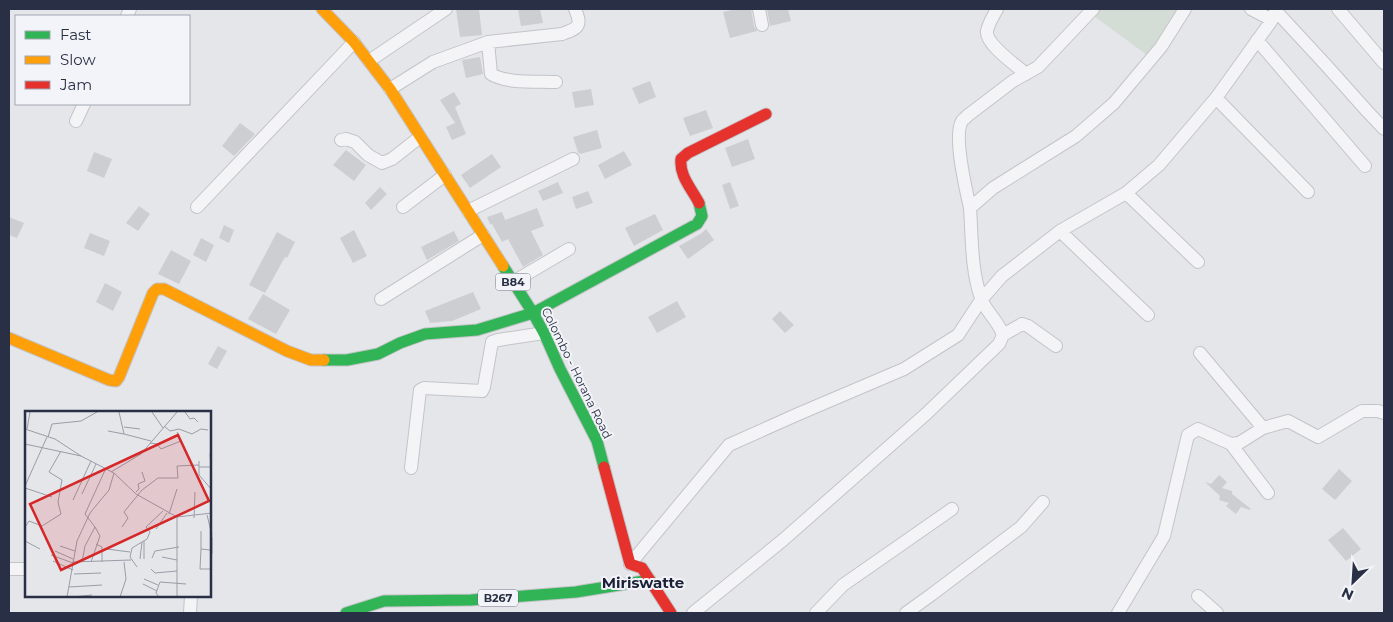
<svg xmlns="http://www.w3.org/2000/svg" width="1393" height="622" font-family="Montserrat,sans-serif">
<rect width="100%" height="100%" fill="#e5e6ea"/>
<path fill="#d4ddd5" d="M1099 9H1183L1151 58 1094 16Z"/>
<path fill="#cdced2" d="M456 9H479L482 35 460 37Z
M518 9H540L543 23 521 26Z
M736 9H751L754 26 757 31 730 38 723 12Z
M767 9H788L791 21 770 26Z
M480 57 483 74 466 78 462 60Z
M650 81 656 97 639 104 632 88Z
M591 89 594 105 575 108 572 92Z
M454 92 461 104 455 107 466 134 452 140 446 127 455 123 440 100Z
M706 110 713 128 690 136 683 118Z
M240 123 255 134 234 156 222 146Z
M597 130 602 148 580 154 578 152 573 137Z
M748 139 755 159 732 167 725 148Z
M346 150 366 165 354 181 333 165Z
M624 151 632 165 605 179 598 165Z
M94 152 112 159 104 178 87 171Z
M492 154 501 167 470 188 461 175Z
M558 182 563 193 543 201 538 191Z
M730 182 739 206 730 209 722 185Z
M380 187 387 194 371 210 365 203Z
M588 191 593 203 576 209 572 197Z
M139 206 150 214 138 231 126 223Z
M537 208 544 226 531 231 543 255 523 267 508 239 502 242 492 224H490L487 217 502 212 505 220Z
M655 214 663 230 634 246 625 228Z
M9 217 24 223 17 238 9 235Z
M224 225 234 230 229 243 219 238Z
M706 229 714 240 688 259 679 246 702 233Z
M354 230 367 256 353 263 340 238Z
M454 231 459 241 427 260 421 247Z
M277 232 295 242 287 258 285 257 265 293 249 285Z
M90 233 110 241 104 256 84 248Z
M201 238 214 245 206 262 193 255Z
M171 250 191 261 179 284 158 274Z
M105 283 122 292 113 311 96 302Z
M473 292 481 309 452 321 430 323 425 311Z
M263 294 290 310 276 334 248 319Z
M677 301 686 317 657 333 648 317Z
M780 311 794 325 785 333 772 319Z
M218 346 227 351 217 369 208 364Z
M1339 469 1352 481 1335 500 1322 489Z
M1219 475 1227 482 1222 488 1232 491V494L1251 509 1250 510 1241 507 1236 514 1226 506 1229 503 1219 500 1220 496 1205 482 1211 484Z
M1343 528 1361 549 1346 561 1328 540Z"/>
<g fill="none" stroke-linecap="round" stroke-linejoin="round">
<defs>
<path id="street" d="M759 9 762 25
M997 9C994 15 988 24 987 31 985 44 1016 65 1026 74
M1251 9 1272 20
M1338 9 1384 63
M1275 10 1325 64 1367 111 1384 129
M127 16 130 9
M1257 40 1365 166
M488 42 491 74C507 84 537 81 556 82
M369 61 446 9
M390 89 433 62 488 42 562 34C579 28 582 26 575 9
M1216 98 1308 192
M76 121 84 104
M341 140 346 139 355 142 368 155 382 163 392 159 420 137
M1126 193 1198 262
M197 207 354 42
M403 207 445 175
M970 208C966 190 953 136 962 121 963 119 966 118 967 116L1013 81 1038 67 1093 9
M468 211 573 159
M1060 231 1148 315
M513 282 569 249
M381 299 483 235
M1003 335 1022 324 1028 326 1056 346
M1200 353 1263 428
M1231 444 1268 493
M411 468 420 390 424 388 482 391 484 387 492 342 498 340 544 333
M630 564 729 445 796 415 904 369 958 335 981 300 1002 276 1060 231 1126 193 1159 165 1216 98 1272 20 1276 9
M9 569H26
M1198 596 1217 613
M190 613 191 596
M693 613 783 540 926 414 999 344 1003 335C998 320 985 311 981 298 971 270 972 236 970 208L993 188 1076 136 1114 103 1161 47 1185 9
M816 613 843 585 952 509
M906 613 931 595 1021 527 1043 502
M1118 613 1164 536 1188 435 1198 429 1231 444 1239 443 1263 428 1288 421 1318 437 1362 411H1378L1384 413"/>
<path id="fast" d="M503 266 533 313 544 333 560 369 597 441 604 467
M324 360H347L378 354 400 343 425 334 477 330 533 313 697 224 702 216 699 203
M346 613 384 601 471 600 576 592 650 580"/>
<path id="slow" d="M322 9 354 42 390 89 503 266
M9 338 109 380 116 381 119 377 153 293 157 289H164L287 351 311 360H324"/>
<path id="jam" d="M699 203C692 189 679 176 681 159L688 153 766 114
M604 467 630 564 642 568 671 613"/>
</defs>
<use href="#street" stroke="#c3c4c8" stroke-width="14"/>
<use href="#fast" stroke="#c3c4c8" stroke-width="13"/>
<use href="#slow" stroke="#c3c4c8" stroke-width="13"/>
<use href="#jam" stroke="#c3c4c8" stroke-width="13"/>
<use href="#street" stroke="#f4f4f6" stroke-width="12"/>
<use href="#fast" stroke="#30b455" stroke-width="11"/>
<use href="#slow" stroke="#ff9f0a" stroke-width="11"/>
<use href="#jam" stroke="#e5322d" stroke-width="11"/>
</g>
<g text-anchor="middle" dominant-baseline="central" stroke-width="4" stroke-linejoin="round" paint-order="stroke">
<g fill="#f3f4f9" stroke="#666b7b" stroke-width="1">
<rect x="495.5" y="273.5" width="35" height="17" rx="4"/>
<rect x="478" y="589.5" width="40" height="17" rx="4"/>
</g>
<g font-size="11" font-weight="bold" fill="#293045">
<text x="513" y="282">B84</text>
<text x="498" y="598">B267</text>
</g>
<g font-size="12" fill="#293045" stroke="#f3f4f9">
<text transform="translate(577 373) rotate(64)">Colombo - Horana Road</text>
</g>
<g font-size="15" font-weight="bold" fill="#1b2136" stroke="#f3f4f9">
<text x="643" y="582">Miriswatte</text>
</g>
</g>
<g transform="translate(25 411)">
<rect width="186" height="186" fill="#e5e6ea"/>
<path fill="none" stroke="#9a9da8" stroke-width="1" d="M94 1 99 23 126 30M127 1 138 17M160 1 165 8 169 7 173 11M139 15 145 20 154 18 167 23 176 18 183 19M99 16 115 18M0 18 30 28 56 45M2 18 5 1M83 20 99 23M23 26 27 13 56 10 72 1M125 32 132 33 136 38 156 30 152 21M0 33 56 45 89 62 111 83 152 106 187 102M174 50V64L187 79M174 56H186L185 43M86 61 116 43 152 1M0 75 22 26M0 77 27 86M111 81 114 78 113 73 120 70 117 61M57 83 71 53M48 89 66 50M144 103 152 78M182 104 187 124M152 106V186M169 107 170 81M0 116 4 110 17 115 36 103 33 91 37 69 24 61 36 40M97 116 103 107 99 101 117 79 133 67H153L152 55 174 54M131 118 142 102M176 120V138L185 139M187 126V143M0 130 15 138M119 130V148M71 133 77 136V151M35 135 50 140M82 138 105 141M176 138 175 158H187M30 140 48 148M26 144 48 152M137 146 152 149M127 147 130 140 154 136M115 148 117 131M28 150 48 159M47 151 106 149M57 151 60 135 70 116 60 103 81 57M66 151 75 125 70 116M112 156 105 146 107 137 122 128 125 121 121 116 138 100M126 158 130 162 152 160M49 163 76 162M119 168 133 174M118 173 132 180M44 176 77 174M42 186 52 130 65 102 84 79 89 62M48 186 67 184M95 186 101 168 99 151M134 186 131 182 135 171 161 173"/>
<path fill="#d62828" fill-opacity="0.15" stroke="#d62828" stroke-width="2.5" d="M153 24 184 90 36 159 5 93Z"/>
<rect width="186" height="186" fill="none" stroke="#293045" stroke-width="2.5"/>
</g>
<rect width="1393" height="622" fill="none" stroke="#293045" stroke-width="20"/>
<rect x="15" y="15" width="175" height="90" fill="#f3f4f9" stroke="#a2a6b1"/>
<rect x="25" y="31" width="25" height="8" fill="#30b455" stroke="#a2a6b1"/>
<text x="60" y="40" font-size="15" fill="#293045">Fast</text>
<rect x="25" y="56" width="25" height="8" fill="#ff9f0a" stroke="#a2a6b1"/>
<text x="60" y="65" font-size="15" fill="#293045">Slow</text>
<rect x="25" y="81" width="25" height="8" fill="#e5322d" stroke="#a2a6b1"/>
<text x="60" y="90" font-size="15" fill="#293045">Jam</text>
<g transform="translate(1353 582) rotate(205)" stroke="#f3f4f9" stroke-width="4" paint-order="stroke">
<path d="M0-4L9 19L0 12L-9 19Z" fill="#293045"/>
<text y="-8" font-size="14" font-weight="bold" text-anchor="middle" fill="#293045">N</text>
</g>
</svg>
